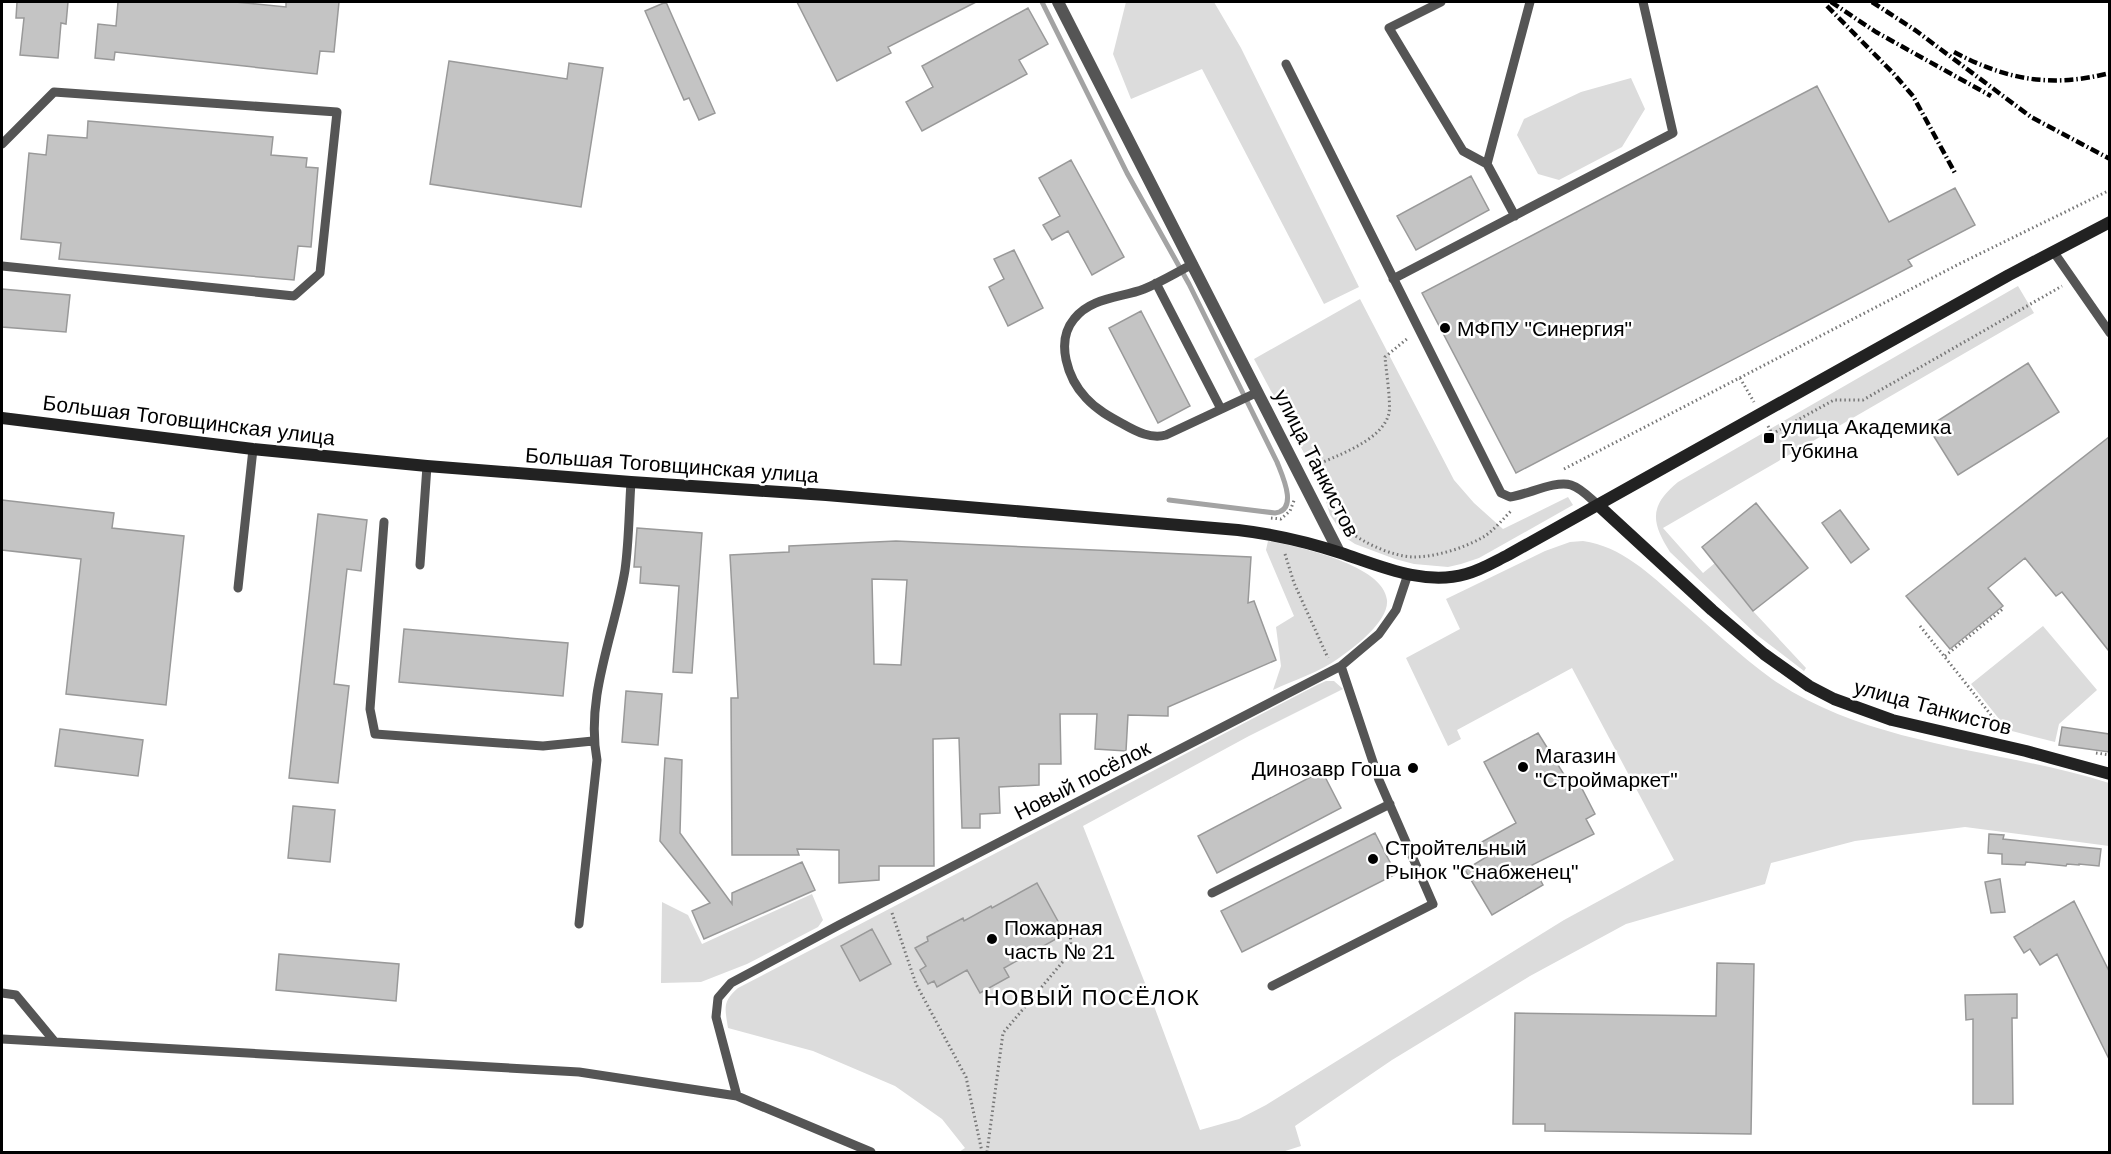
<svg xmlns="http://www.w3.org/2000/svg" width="2111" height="1154" font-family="Helvetica,sans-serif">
<rect width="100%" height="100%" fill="#fff"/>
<path fill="#dcdcdc" d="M1126 2H1214L1241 48 1359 287 1324 304 1202 69 1131 99 1113 54Z
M1631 78 1645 109 1622 147 1559 180 1538 174 1517 135 1524 119 1581 92Z
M2018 286 2034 313 1663 528 1703 573 1715 563 1753 611 1806 668 1804 671 1757 635 1670 552C1651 522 1649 506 1678 482Z
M1360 299 1454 480 1474 503 1503 529 1568 497 1573 505 1479 558 1461 564 1448 567 1414 564 1395 559 1355 544 1346 538 1330 515 1322 487 1254 359Z
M1268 541C1296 546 1384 565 1387 600 1389 621 1355 647 1339 658 1320 672 1294 680 1273 690L1281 666 1276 627 1294 616 1266 550Z
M1583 541C1621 546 1651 575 1678 599 1709 626 1739 655 1772 679 1871 747 1998 748 2109 783V846L1965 827 1855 841 1771 863 1765 884 1626 924 1530 976 1392 1060 1295 1126 1301 1146 1282 1152H959L965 1148 942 1119 895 1086 813 1051 728 1028C725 1008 722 1002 738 988L1317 685 1326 681H1334L1343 689 1249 736 1083 826 1154 1006 1200 1130 1239 1119 1266 1105 1564 920 1674 860 1572 668 1457 730 1461 739 1448 746 1406 658 1460 629 1446 599 1545 551 1570 542Z
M2043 626 2097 690 2059 724 2055 742 2008 730 1971 684Z
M812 894 823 920 818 927 747 964 701 982 661 983 662 902 688 915 702 944Z"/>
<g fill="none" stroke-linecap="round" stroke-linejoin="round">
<path stroke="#a3a3a3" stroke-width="5" d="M1042 2 1127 173 1189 284 1277 462C1282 475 1299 510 1275 513L1169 500"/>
</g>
<path fill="#c4c4c4" stroke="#999" stroke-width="1.5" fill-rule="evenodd" d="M17 2H68L66 24 61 23 58 58 20 55 24 18H16Z
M118 2H235L286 7V2H339L334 52 320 51 317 74 115 52 114 60 95 58 98 24 116 26Z
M666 2 715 113 699 120 689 98 684 100 645 11Z
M797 2H976L888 47 891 53 837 81Z
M1028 8 1048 44 1019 60 1027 74 922 131 906 102 933 87 922 66Z
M449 61 567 79 569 63 603 68 581 207 430 184Z
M1817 86 1889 222 1955 188 1975 225 1908 260 1912 266 1516 473 1422 293Z
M88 121 273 137 271 155 307 158 306 167 318 168 311 247 298 246 294 280 59 259 61 243 21 239 29 153 46 155 48 135 87 138Z
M1071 160 1124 257 1092 275 1068 231 1052 240 1043 225 1060 216 1039 178Z
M1471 176 1489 210 1416 250 1397 216Z
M1014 250 1043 308 1008 326 989 287 1004 279 994 259Z
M2 289 70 295 66 332 2 327Z
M1141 311 1190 406 1158 423 1109 328Z
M2028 363 2059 412 1958 475 1928 427Z
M2109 437V651L2062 592 2056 596 2025 558 1988 588 2003 606 1950 649 1906 596Z
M2 500 114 513 112 528 184 536 166 705 66 694 81 559 2 550Z
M1756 503 1808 568 1753 611 1702 547Z
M1840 510 1869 549 1851 563 1822 523Z
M318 514 367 520 361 571 347 569 334 684 349 686 338 783 289 778Z
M637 528 702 533 692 673 673 672 679 586 640 583 641 567H634Z
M896 541 1251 557 1248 603 1254 601 1276 660 1168 707V716L1128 715 1126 751 1095 749 1097 714H1060L1061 764H1039V785L999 787 1000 813 980 814V828H962L959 738 933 739 934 866H879V880L839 883V850L797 849 799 855H732L731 698H738L730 555 789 552V546ZM872 579 907 580 901 665 874 664Z
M404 629 568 643 563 696 399 682Z
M626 691 662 694 658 745 622 742Z
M2062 727 2109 734V752L2059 745Z
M60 729 143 740 138 776 55 766Z
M1538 733 1568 781 1576 777 1595 814 1586 819 1594 834 1532 865 1543 885 1492 915 1465 870 1488 856 1480 843 1516 823 1484 762Z
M665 758 682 760 680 833 732 904V893L802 862 815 890 704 939 692 911 710 903 660 841Z
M1322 771 1341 808 1217 873 1198 836Z
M293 806 335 810 330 862 288 858Z
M1375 833 1396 874 1242 952 1221 911Z
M1989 834 2004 835 2003 839 2101 849 2099 866 2079 864V865L2067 864 2066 866 2026 862 2025 865 2002 864V854L1988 853Z
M2000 879 2005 912 1991 913 1985 882Z
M1037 883 1065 934 1004 968 1009 977 980 993 967 970 937 987 934 981 928 984 920 970 926 966 915 948 928 941 927 937 963 918 964 921 991 906 992 908Z
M2074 901 2109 971V1059L2057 954 2040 965 2030 949 2024 953 2014 937Z
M872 929 891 964 860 981 841 946Z
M279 954 399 964 396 1001 276 990Z
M1717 963 1754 964 1751 1134 1545 1131V1124H1513L1515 1013 1716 1016Z
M2017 994V1018H2012L2013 1104H1973V1019L1966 1020 1965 995Z"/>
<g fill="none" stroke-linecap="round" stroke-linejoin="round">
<path stroke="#777" stroke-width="3" stroke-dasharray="1.5 3" stroke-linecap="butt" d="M1740 378 1754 402
M1768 426 1772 434 1834 400H1863L2062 286
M1312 467C1335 456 1383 441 1389 413 1391 402 1386 370 1385 357L1408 338
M1564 469 1961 263 2110 190
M1271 518 1281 519 1290 511 1295 498
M1345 528C1361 542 1391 556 1413 557 1436 557 1465 548 1485 536 1495 529 1503 519 1512 510
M1285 554 1294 583 1328 658
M1920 626 2003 730
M1945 656 2004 608
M2096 753 2110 755
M892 913 916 984 966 1077 982 1152
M987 1152 1003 1033 1071 952 1070 925"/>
<path stroke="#555" stroke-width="9" d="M1441 2 1389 28 1463 151 1487 164 1515 216
M1286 64 1501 493 1510 497C1527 495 1555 480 1571 485 1581 488 1590 498 1598 505
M2 144 54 92 337 112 320 273 294 296 2 266
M1487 164 1530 2
M2053 251 2110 333
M1193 264C1177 272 1161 282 1144 289 1121 298 1091 297 1074 319 1055 342 1068 379 1086 398 1097 410 1110 417 1123 424 1137 432 1151 439 1166 435L1258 392
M1393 279 1673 133 1643 2
M1156 283 1221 409
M384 522 370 709 375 734 543 746 593 741
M420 565 427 466
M238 588 253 449
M1212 893 1390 804
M579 924 597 760C585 696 615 633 625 570 629 541 629 511 631 482
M1272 986 1433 904 1379 780 1341 666
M2 993 16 995 55 1042 579 1072 737 1096 871 1152
M2 1039 55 1042
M737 1096 716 1017 718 998 731 983 839 925 1341 666 1379 634 1396 610 1408 574"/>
<path stroke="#555" stroke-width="12" d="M1058 2 1339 552"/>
<path stroke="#222" stroke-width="12" d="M2 418 253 449 427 466 631 482 826 495 1238 530C1272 534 1308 542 1341 553 1380 566 1424 586 1466 574 1481 570 1494 562 1508 555L2009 275 2110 222
M1598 505 1712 610 1764 654 1809 686 1834 699 1892 720 2026 751 2110 774"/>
<path stroke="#000" stroke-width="4.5" stroke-dasharray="9 3 1.5 3" stroke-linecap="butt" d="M1831 2 1876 32 1991 96
M1872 2 1915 30 2031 117 2110 159
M1827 6 1894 74 1913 96 1955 173
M1954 52C2007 80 2051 88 2110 73"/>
</g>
<g fill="#000" stroke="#fff" stroke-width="2">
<circle cx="1445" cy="328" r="6"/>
<rect x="1763" y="432" width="12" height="12" rx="3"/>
<circle cx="1523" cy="767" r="6"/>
<circle cx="1413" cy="768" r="6"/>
<circle cx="1373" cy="859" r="6"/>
<circle cx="992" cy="939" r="6"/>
</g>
<g text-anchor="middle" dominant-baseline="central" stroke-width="5" stroke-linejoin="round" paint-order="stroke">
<g font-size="21" fill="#000" stroke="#fff" text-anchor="start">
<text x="1457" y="328">МФПУ "Синергия"</text>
<text x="1781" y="426">улица Академика<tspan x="1781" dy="24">Губкина</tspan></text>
<text x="1535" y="755">Магазин<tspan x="1535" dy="24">"Строймаркет"</tspan></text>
<text x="1401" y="768" text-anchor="end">Динозавр Гоша</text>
<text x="1385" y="847">Стройтельный<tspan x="1385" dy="24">Рынок "Снабженец"</tspan></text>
<text x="1004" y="927">Пожарная<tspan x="1004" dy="24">часть № 21</tspan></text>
</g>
<g font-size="21" fill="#000" stroke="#fff">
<text transform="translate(189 420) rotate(7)">Большая Тоговщинская улица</text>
<text transform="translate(1317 463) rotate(63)">улица Танкистов</text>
<text transform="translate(672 465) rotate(4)">Большая Тоговщинская улица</text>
<text transform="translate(1933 707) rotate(15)">улица Танкистов</text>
<text transform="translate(1082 780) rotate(-27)">Новый посёлок</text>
</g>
<g font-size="22" letter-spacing="1.5" fill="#000" stroke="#fff">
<text x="1092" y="997">НОВЫЙ ПОСЁЛОК</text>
</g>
</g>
<rect width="2111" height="1154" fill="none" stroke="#000000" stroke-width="6"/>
</svg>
